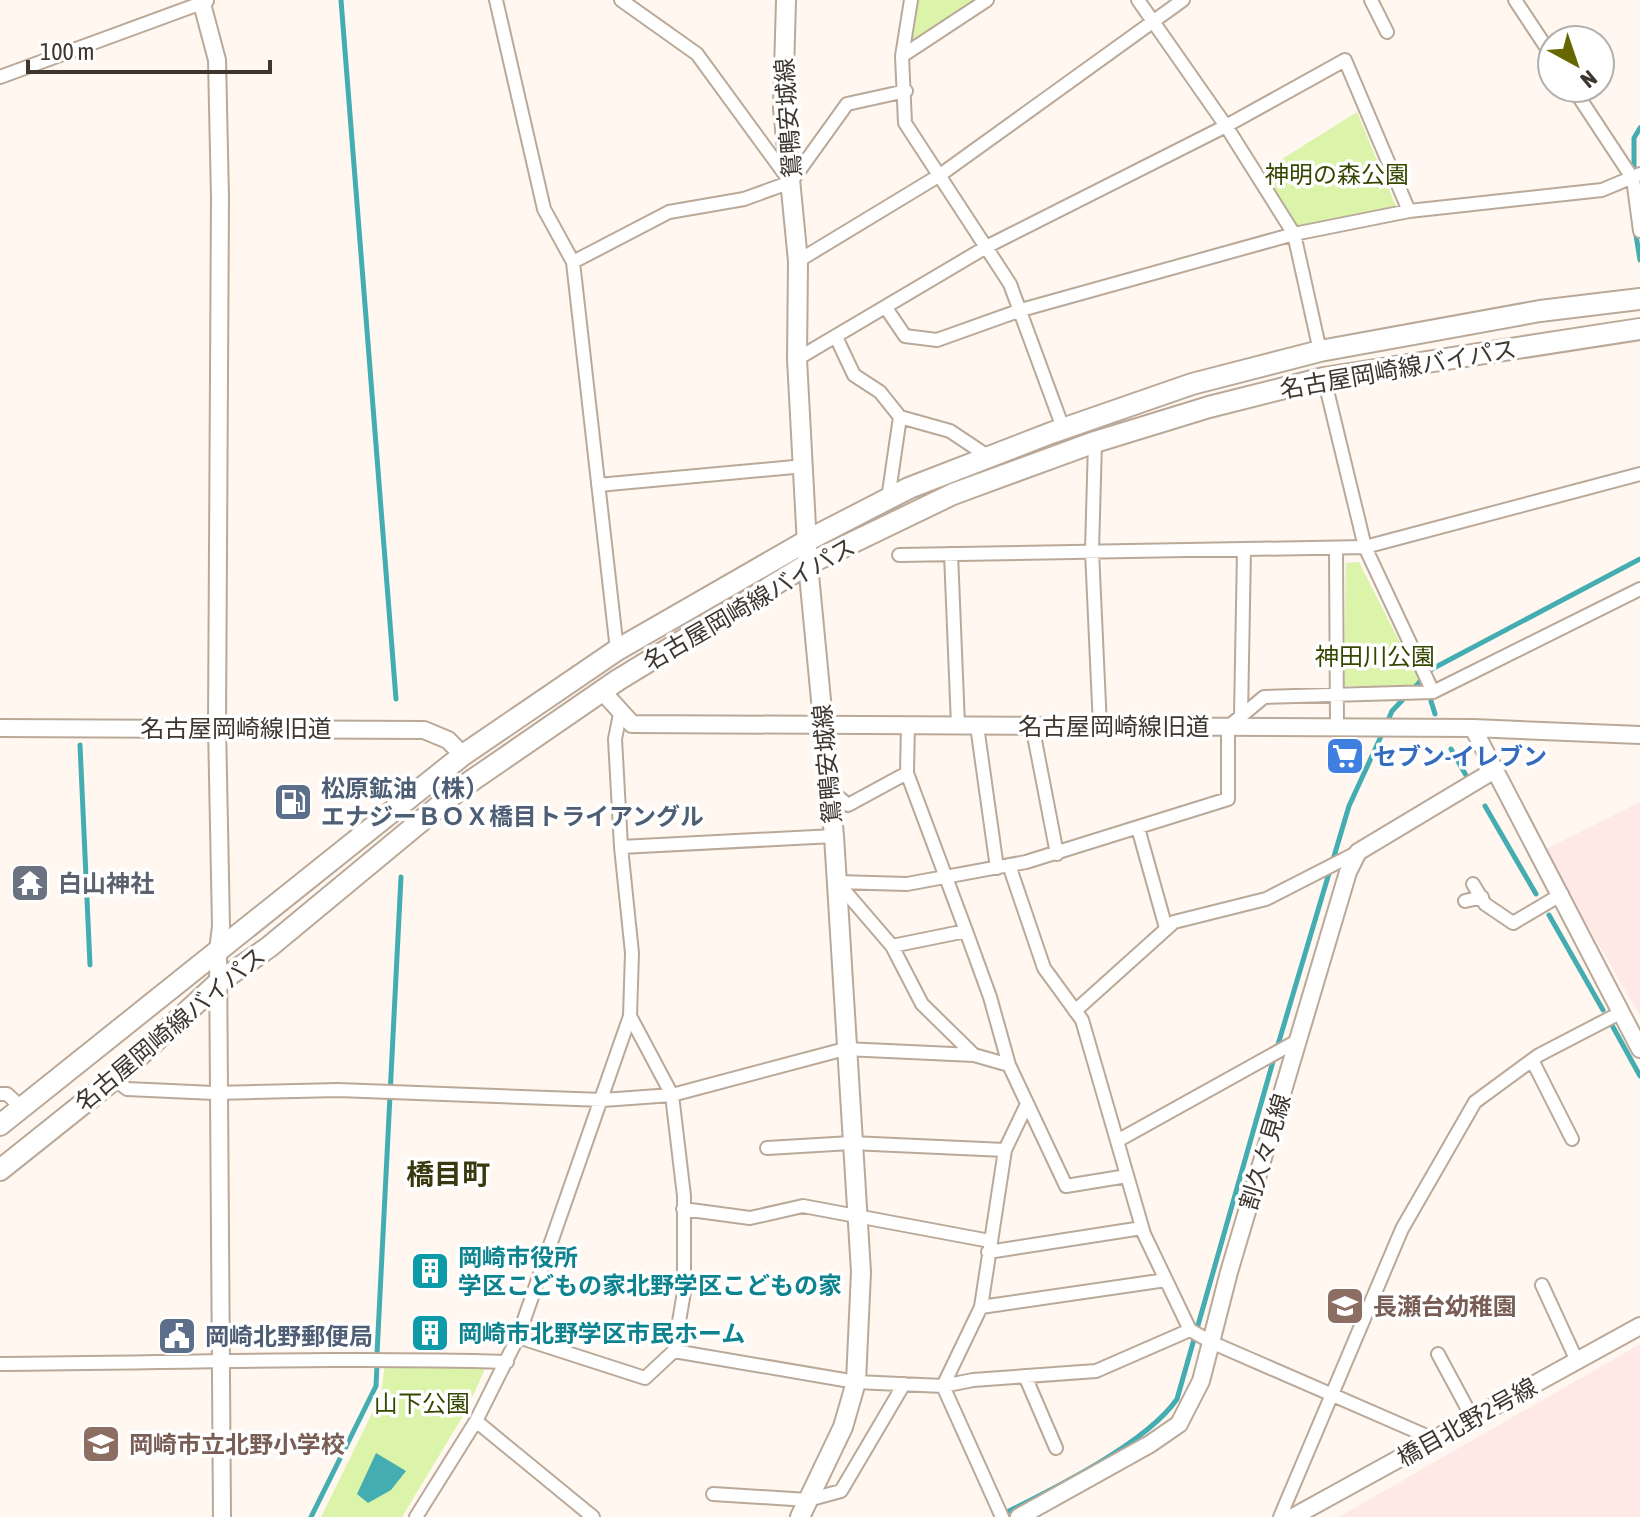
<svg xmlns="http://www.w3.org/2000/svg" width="1640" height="1517" font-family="'Asap Condensed','Noto Sans JP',sans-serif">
<rect width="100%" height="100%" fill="#fff7f0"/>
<path fill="#ffe9e6" d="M1640 802V1016L1544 850Z
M1640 1344V1517H1339Z"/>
<path fill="#dcf4aa" d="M918 0H979L911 41Z
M1357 112 1396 206 1296 226 1263 171Z
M1359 562 1422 686H1344L1346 563Z
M489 1360 466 1411 402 1517H321L381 1395 385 1363Z"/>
<path fill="#43adb1" d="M376 1453 406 1471 391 1490 368 1503 357 1494Z"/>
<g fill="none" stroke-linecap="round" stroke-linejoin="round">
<path stroke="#43adb1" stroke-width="5" d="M341 0 396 699
M1634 176V138L1640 128
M1635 229 1640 260
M1431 701 1435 714
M1387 723 1392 711 1432 669 1640 559
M80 745 90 965
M1451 749 1467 777
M1485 806 1536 894
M1549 915 1603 1010
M1613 1027 1640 1076
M1277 1048 1349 806 1383 732
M377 1354 401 877
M1003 1514C1052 1490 1147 1443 1177 1399L1274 1058
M311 1517 376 1386 377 1365"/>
<defs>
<path id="minor" d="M496 0 544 209 573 262 617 650
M621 0 697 54 789 180
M911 0 902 56 905 123 1010 284 1063 428
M1138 0 1226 126 1294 234 1320 351
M1371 0 1387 32
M1515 0 1552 56
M902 56 987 0
M0 77 207 1
M1573 88 1633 179 1640 231
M798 261 940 175 1183 0
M573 262 669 212 744 199 791 182 847 104 906 91
M886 308 905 336 937 340 1021 310 1294 234 1409 211 1602 190 1640 174
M836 337 854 375 880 392 900 417 950 431 989 457
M797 359 988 246 1226 126 1345 60 1409 211
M1324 378 1365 547 1433 692
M1095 442 1092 551 1100 727
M598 485 805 466
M888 499 900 417
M1336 548 1337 728
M951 554 958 725
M899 555 1365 547 1640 474
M1241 716 1244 549
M908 724 907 773 966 931
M1032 725 1057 854
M977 726 997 868
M830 790 848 805 907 773
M1138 828 1166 928
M621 847 834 836
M1009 865 1044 968 1082 1020 1144 1234 1190 1330 1213 1343 1436 1440
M837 882 907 884 1026 862 1228 799V727L1264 697 1433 692 1640 589
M837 882 892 946 922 1004 974 1055
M1473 884 1485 904 1513 923 1562 894
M1465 901 1482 897
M892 946 966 931 990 997 1009 1065
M1075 1011 1174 922 1266 899 1358 852
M630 1016 672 1095 684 1196V1292L674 1351 856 1382 943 1386 973 1380 1096 1371 1190 1330
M1532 1060 1572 1139
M114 1079 127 1089 214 1093 338 1090 603 1100 672 1095 845 1049 974 1055 1009 1065 1066 1186 1127 1176
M0 1094H7L22 1108
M1117 1141 1297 1041
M767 1148 851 1143 1005 1150
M683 1209 750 1218 803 1206 990 1241
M988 1252 1142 1228
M1542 1285 1577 1361
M981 1307 1166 1280
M518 1337 645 1378 674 1351
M1438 1354 1473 1419
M0 1364C169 1363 338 1357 507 1362
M1025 1376 1056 1448
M943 1386 981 1307 1005 1150 1027 1104
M943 1386 1002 1517
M476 1421 593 1517
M713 1494 808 1500 841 1491 904 1384
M416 1517 476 1421 518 1337 630 1016 632 953 621 847 615 739 620 714
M1280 1517 1402 1229 1475 1102 1539 1055 1620 1013"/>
<path id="tertiary" d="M201 0 217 60 220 198 217 726 221 926 218 951 222 1517
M602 691 632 724 1473 728 1640 735
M0 728 424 730 448 740 463 755
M1473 728 1640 1049
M1019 1517 1150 1444 1179 1424 1201 1381 1229 1272 1348 872 1358 852 1493 771
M1293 1517 1640 1326"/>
<path id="secondary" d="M786 0 783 108 798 261 797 359 808 564 834 836 861 1272 856 1382 843 1427 800 1517"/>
<path id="primary" d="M0 1125 463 755 617 650 810 539 909 488 1051 433 1192 384 1320 351 1540 311 1640 299
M0 1170 114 1079 219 982 269 947 461 788 618 680 808 564 953 494 1095 442 1209 407 1324 378 1640 329"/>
</defs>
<use href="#minor" stroke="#baa999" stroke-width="16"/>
<use href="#tertiary" stroke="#baa999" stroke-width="20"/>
<use href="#secondary" stroke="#baa999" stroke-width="22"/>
<use href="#primary" stroke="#baa999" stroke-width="24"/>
<use href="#minor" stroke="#fff" stroke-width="12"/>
<use href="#tertiary" stroke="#fff" stroke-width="16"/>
<use href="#secondary" stroke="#fff" stroke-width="18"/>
<use href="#primary" stroke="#fff" stroke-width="20"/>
</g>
<defs>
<symbol id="supermarket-square" viewBox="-11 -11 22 22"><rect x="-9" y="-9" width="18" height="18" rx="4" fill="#3f7fe0" stroke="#fff"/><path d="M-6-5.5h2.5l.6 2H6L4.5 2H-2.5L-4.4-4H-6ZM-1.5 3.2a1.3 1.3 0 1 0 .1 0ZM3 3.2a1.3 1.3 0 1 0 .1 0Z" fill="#fff"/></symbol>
<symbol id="fuel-square" viewBox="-11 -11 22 22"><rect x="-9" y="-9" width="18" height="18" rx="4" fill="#5c6f8a" stroke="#fff"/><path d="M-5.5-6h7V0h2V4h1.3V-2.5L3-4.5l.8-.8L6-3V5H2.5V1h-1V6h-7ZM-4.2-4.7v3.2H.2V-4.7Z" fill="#fff"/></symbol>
<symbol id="temple-square" viewBox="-11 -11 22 22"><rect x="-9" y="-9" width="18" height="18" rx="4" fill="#6b7280" stroke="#fff"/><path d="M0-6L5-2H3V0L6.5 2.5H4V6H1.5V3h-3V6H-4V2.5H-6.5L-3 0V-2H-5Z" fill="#fff"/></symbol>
<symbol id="building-square" viewBox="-11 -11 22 22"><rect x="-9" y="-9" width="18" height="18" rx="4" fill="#0f9aa8" stroke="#fff"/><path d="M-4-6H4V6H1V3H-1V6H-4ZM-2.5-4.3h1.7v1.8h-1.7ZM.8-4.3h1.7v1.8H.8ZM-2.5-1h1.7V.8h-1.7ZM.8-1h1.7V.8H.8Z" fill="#fff"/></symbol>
<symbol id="school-square" viewBox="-11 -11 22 22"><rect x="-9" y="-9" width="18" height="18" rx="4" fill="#8d6e63" stroke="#fff"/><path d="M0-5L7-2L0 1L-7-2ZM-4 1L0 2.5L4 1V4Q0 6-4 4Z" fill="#fff"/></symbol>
<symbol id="civic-square" viewBox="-11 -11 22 22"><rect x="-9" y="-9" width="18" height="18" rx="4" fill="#5c6f8a" stroke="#fff"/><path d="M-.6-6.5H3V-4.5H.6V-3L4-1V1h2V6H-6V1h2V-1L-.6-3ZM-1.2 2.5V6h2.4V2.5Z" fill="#fff"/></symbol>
</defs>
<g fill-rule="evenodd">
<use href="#supermarket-square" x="1323" y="734" width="44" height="44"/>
<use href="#fuel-square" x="271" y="780" width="44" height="44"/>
<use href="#temple-square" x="8" y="861" width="44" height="44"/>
<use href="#building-square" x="408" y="1249" width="44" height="44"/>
<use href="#school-square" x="1323" y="1284" width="44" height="44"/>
<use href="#building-square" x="408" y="1311" width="44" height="44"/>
<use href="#civic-square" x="155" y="1314" width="44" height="44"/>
<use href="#school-square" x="79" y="1422" width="44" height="44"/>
</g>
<g text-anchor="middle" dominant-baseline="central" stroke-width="7" stroke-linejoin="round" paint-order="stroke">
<g font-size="24" fill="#3e3730" stroke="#fff">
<text transform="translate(788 118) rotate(-94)">鴛鴨安城線</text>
<text transform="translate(1398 369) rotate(-10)">名古屋岡崎線バイパス</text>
<text transform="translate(749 604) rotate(-30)">名古屋岡崎線バイパス</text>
<text x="1114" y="726">名古屋岡崎線旧道</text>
<text x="236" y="728">名古屋岡崎線旧道</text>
<text transform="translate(827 764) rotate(-95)">鴛鴨安城線</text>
<text transform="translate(170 1029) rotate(-40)">名古屋岡崎線バイパス</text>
<text transform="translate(1265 1152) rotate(-73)">割久々見線</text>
<text transform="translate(1467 1422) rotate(-29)">橋目北野2号線</text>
</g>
<g font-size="24" fill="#374701" stroke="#fff">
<text x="1337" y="174">神明の森公園</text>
<text x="1375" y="656">神田川公園</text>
<text x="422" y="1403">山下公園</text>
</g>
<g font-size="24" font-weight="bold" fill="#366cbe" stroke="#fff" text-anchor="start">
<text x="1373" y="756">セブン-イレブン</text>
</g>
<g font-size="24" font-weight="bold" fill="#4e5e75" stroke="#fff" text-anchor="start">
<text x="321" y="788">松原鉱油（株）<tspan x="321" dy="28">エナジーＢＯＸ橋目トライアングル</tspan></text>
<text x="205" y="1336">岡崎北野郵便局</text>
</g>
<g font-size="24" font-weight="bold" fill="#5b616d" stroke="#fff" text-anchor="start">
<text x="58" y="883">白山神社</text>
</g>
<g font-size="24" font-weight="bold" fill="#0d838f" stroke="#fff" text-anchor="start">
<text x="458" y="1257">岡崎市役所<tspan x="458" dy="28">学区こどもの家北野学区こどもの家</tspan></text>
<text x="458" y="1333">岡崎市北野学区市民ホーム</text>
</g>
<g font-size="24" font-weight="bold" fill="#785e54" stroke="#fff" text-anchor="start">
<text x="1373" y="1306">長瀬台幼稚園</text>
<text x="129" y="1444">岡崎市立北野小学校</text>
</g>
<g font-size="28" font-weight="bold" fill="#38390f" stroke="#fff">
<text x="448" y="1174">橋目町</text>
</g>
</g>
<g transform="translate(1576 64) rotate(140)"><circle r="38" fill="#ffffff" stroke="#b2afac" stroke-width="2"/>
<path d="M0-6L14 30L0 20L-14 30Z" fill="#676702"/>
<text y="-12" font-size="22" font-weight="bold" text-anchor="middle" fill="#3e3730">N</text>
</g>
<path d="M28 60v12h242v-12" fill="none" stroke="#3e3730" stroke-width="4"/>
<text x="40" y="60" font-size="24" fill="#3e3730" stroke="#ffffff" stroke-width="6" paint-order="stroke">100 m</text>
</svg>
